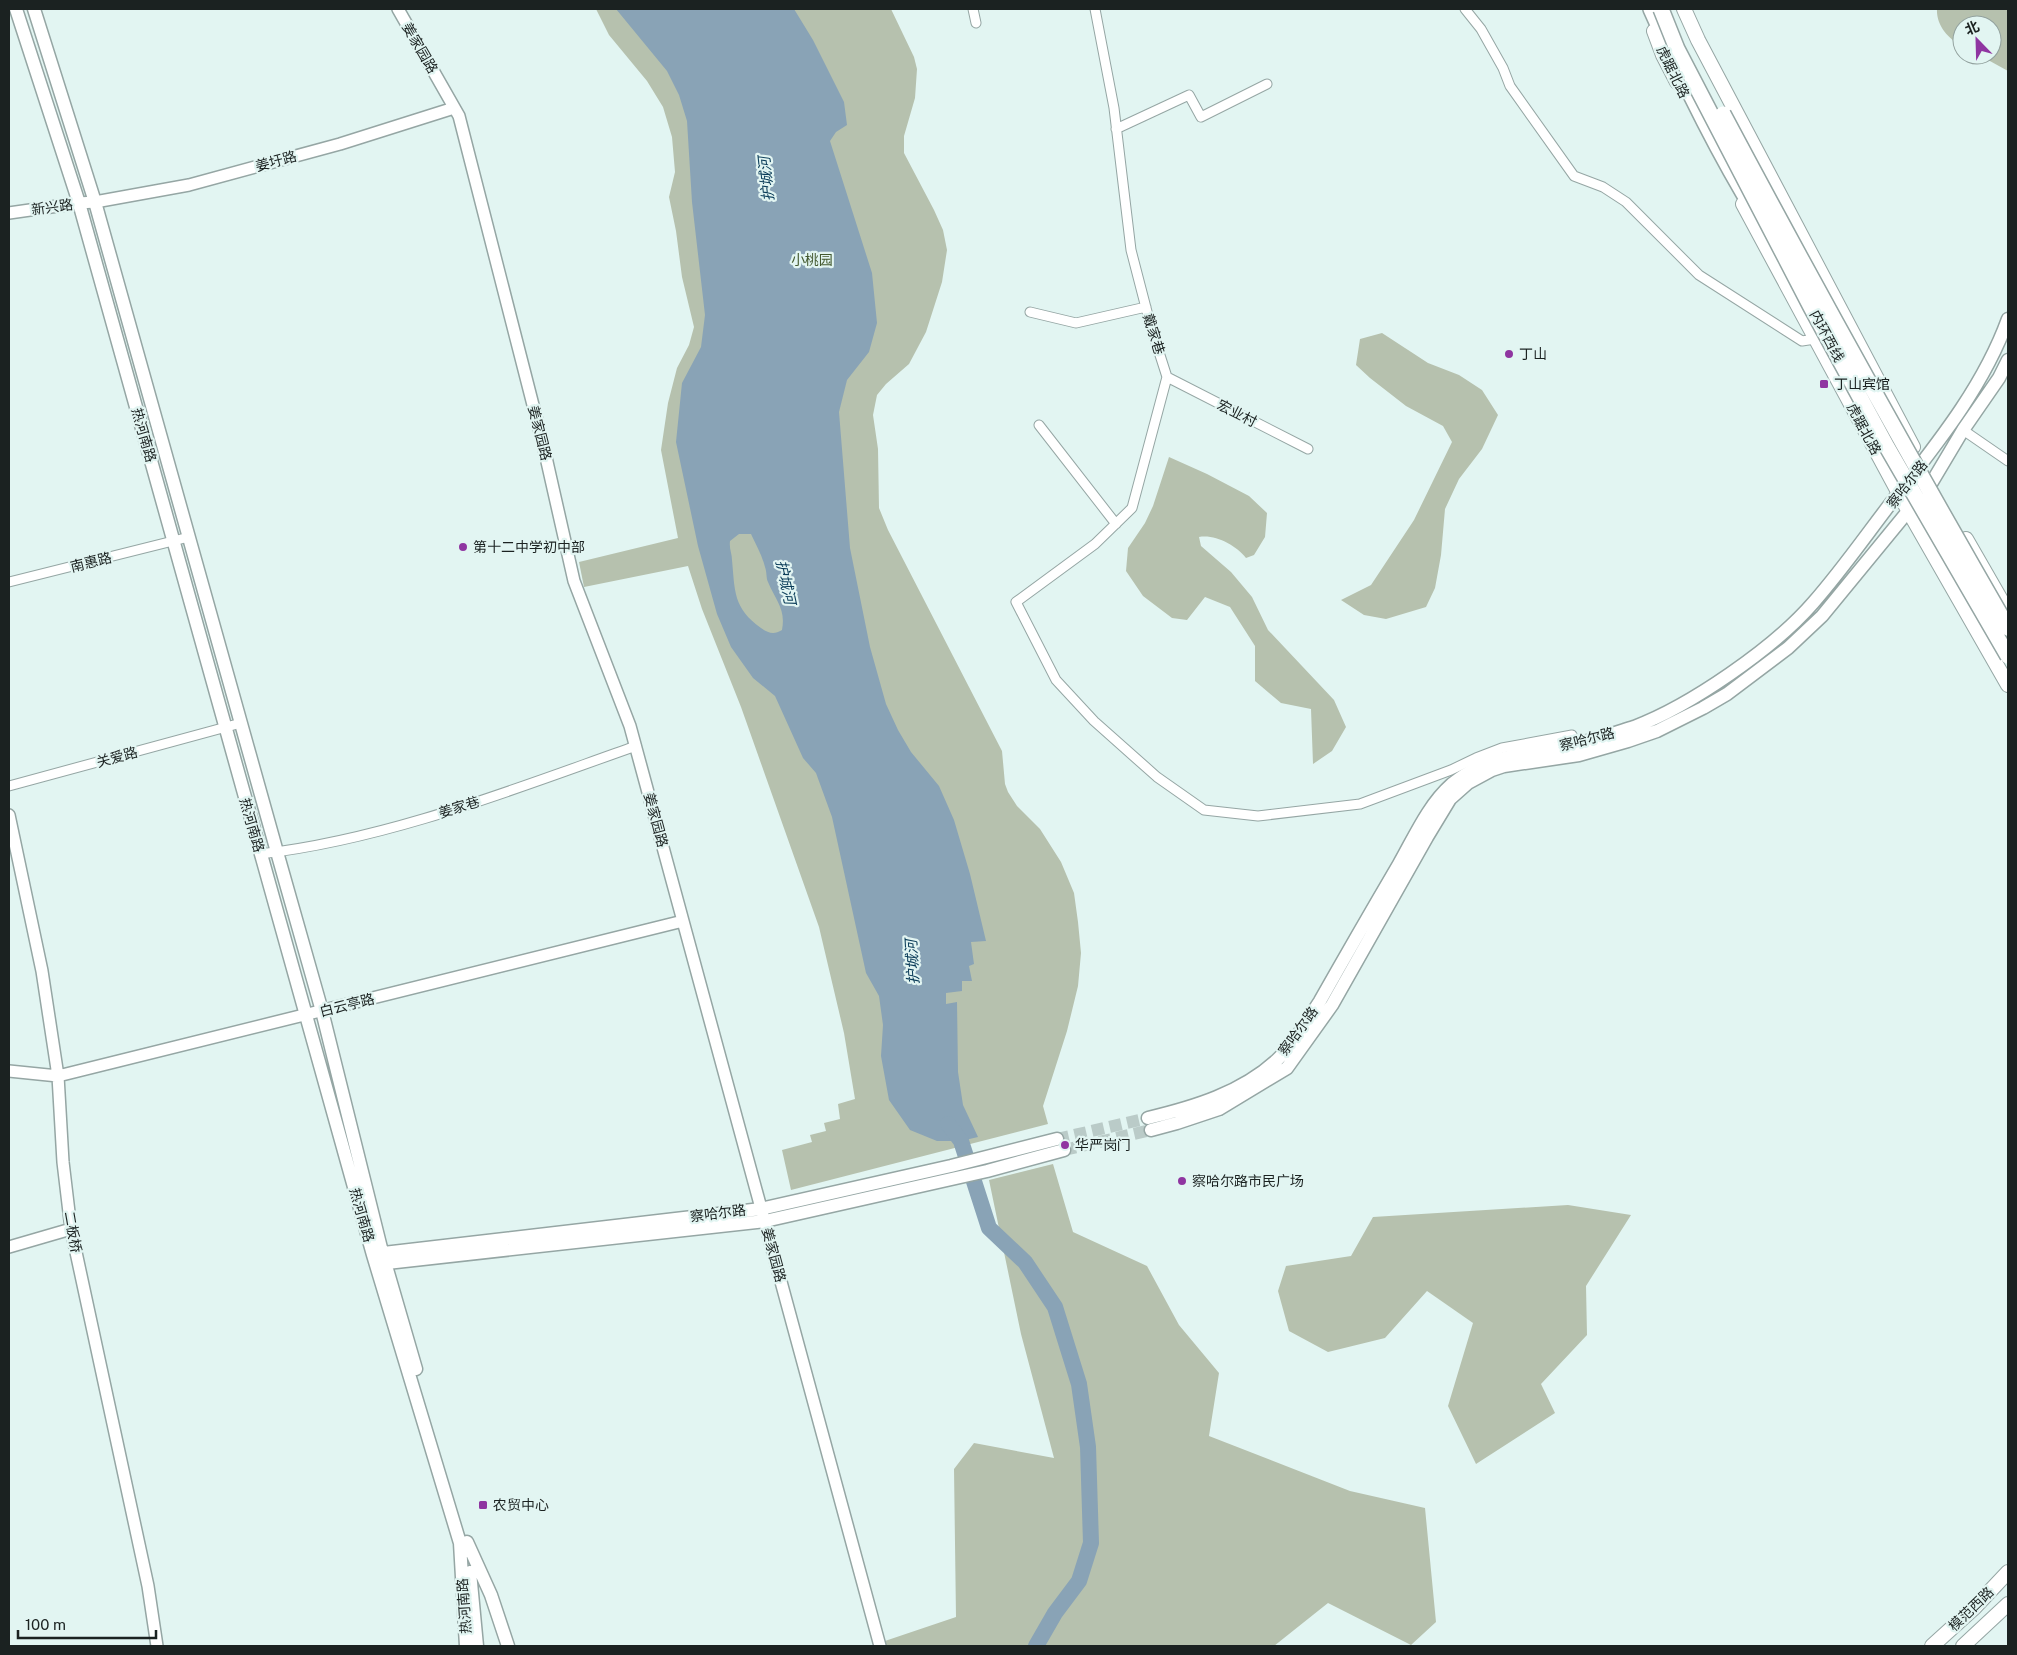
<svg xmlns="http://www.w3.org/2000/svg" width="2017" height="1655" font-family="'Public Sans','Noto Sans SC',sans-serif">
<rect width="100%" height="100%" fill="#e2f5f2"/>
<path fill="#b6c1ae" d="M596 9H891L914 57 917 69 915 98 904 136V153L934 210 943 230 947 250 942 282 926 332 909 364 886 384 877 395 873 415 878 449 879 508 888 530 1002 751 1005 784 1008 792 1017 806 1040 829 1061 862 1074 893 1078 922 1081 953 1078 986 1067 1031 1043 1106 1048 1124 791 1190 782 1150 812 1142 810 1135 826 1131 824 1123 840 1119 838 1104 855 1099 844 1033 819 927 741 707 702 609 688 566 584 587 579 562 678 538 661 450 668 403 677 368 689 345 694 327 682 277 676 231 669 197 675 172 672 137 663 107 647 81 609 35Z
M1937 9H2008V71L1979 55H1992V25H1962V46C1948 39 1936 25 1937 9Z
M1382 333 1428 363 1459 375 1482 390 1498 415 1482 449 1459 479 1445 509 1441 555 1435 588 1426 607 1386 619 1364 615 1341 600 1371 585 1414 520 1452 442 1443 426 1406 406 1370 378 1356 365 1360 339Z
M1169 457 1207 474 1249 496 1267 513 1265 537 1254 555 1246 558C1236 545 1215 534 1199 537L1201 546 1231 572 1252 597 1268 630 1334 700 1346 727 1332 751 1313 764 1311 709 1281 703 1255 681V646L1230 607 1205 597 1187 620 1172 618 1143 596 1126 571 1128 548 1145 523 1153 506Z
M1053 1164 1073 1232 1147 1266 1179 1325 1219 1373 1209 1436 1350 1491 1425 1508 1436 1622 1411 1645 1328 1603 1274 1646H880L879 1643 956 1617 954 1469 974 1443 1054 1458 1021 1334 989 1180Z
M1568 1205 1631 1215 1586 1286 1587 1335 1541 1384 1555 1413 1476 1464 1448 1406 1473 1323 1427 1291 1385 1338 1328 1352 1289 1331 1278 1291 1286 1266 1351 1256 1373 1217Z"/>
<path fill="#89a3b6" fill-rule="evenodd" d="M616 9H794L813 40 844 102 847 125 836 132 830 141 872 273 877 323 869 352 847 380 839 412 850 548 870 647 886 704 898 730 911 752 939 786 954 820 970 874 986 941 971 942 974 964 969 966 972 981H962V991L946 993V1004L957 1002 958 1072 963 1105 978 1137 961 1141H937L910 1130 889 1100 881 1056 883 1025 879 996 866 973 832 817 816 773 803 758 775 696 753 678 731 647 717 614 698 546 676 442 682 383 701 347 705 315 692 202 687 121 679 95 667 71ZM739 534H751C756 545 762 555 765 567 767 572 766 578 768 582 776 601 786 609 782 630 774 635 768 633 761 628 733 608 735 591 732 560 732 553 729 549 730 541Z"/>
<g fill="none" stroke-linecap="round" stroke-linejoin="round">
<path stroke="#89a3b6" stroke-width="16" d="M948 1124 961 1141 989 1228 1025 1262 1055 1307 1079 1384 1088 1447 1091 1543 1079 1581 1055 1613 1036 1646"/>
<path stroke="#bacbc8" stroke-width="12" stroke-dasharray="12 6" stroke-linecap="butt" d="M1057 1139 1148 1118
M1064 1150 1151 1130"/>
<defs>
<path id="minor" d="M973 9 976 23
M1095 9 1114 108 1131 250 1151 327 1167 377 1132 508 1095 544 1016 602 1056 680 1094 721 1157 777 1204 810 1258 816 1360 804 1451 770 1476 758 1502 748 1572 735 1578 750
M1465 9 1481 29 1503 68 1510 86 1574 176 1603 187 1626 202 1699 275 1802 341 1815 339
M1116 129 1189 95 1201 117 1267 84
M1030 312 1076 323 1146 307
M1167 377 1308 449
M1039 425 1116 524
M1963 430 2008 461
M9 582 189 537
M9 786 241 723
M260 854C389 839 514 789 636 746"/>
<path id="tertiary" d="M398 9 459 116 543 444 574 581 630 726 880 1646
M9 213 79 203 95 202 189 185 340 144 454 108
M9 815 42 971 58 1076 63 1162 71 1229 148 1586 157 1646
M9 1071 58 1076 683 921
M9 1247 71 1229"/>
<path id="secondary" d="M16 9 79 203 373 1255 460 1543 466 1646
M34 9 95 202 277 852 322 1011 382 1252 416 1369
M1148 1118C1194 1107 1241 1093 1277 1060 1294 1044 1307 1021 1320 1001 1346 955 1372 910 1399 864 1414 838 1428 805 1452 784 1490 753 1531 754 1576 744 1595 740 1615 733 1634 727 1690 706 1774 648 1813 603 1843 569 1869 531 1897 495 1940 440 1984 385 2008 319
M1151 1130 1177 1123 1219 1109 1287 1068 1332 1005 1427 837 1450 799 1468 783 1492 770 1504 766 1579 755 1628 741 1657 731 1703 708 1727 694 1788 648 1822 616 1932 482 1963 430 1999 378 2008 360
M375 1254 761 1209 951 1166 1057 1139
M378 1264 765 1221 987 1171 1064 1150
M467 1542 491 1595 508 1646
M470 1572 477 1646"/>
<path id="primary" d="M1684 9 1698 40 1913 447
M1654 31 1663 55 1677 82
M1743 204 1908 510 2008 685
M1966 539 2008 612
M1932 1646 1975 1607 2008 1572
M1963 1646 2008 1604"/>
<path id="trunk" d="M1651 9C1682 79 1716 149 1756 214"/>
</defs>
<use href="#minor" stroke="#95a6a4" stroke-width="11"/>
<use href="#tertiary" stroke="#95a6a4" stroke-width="14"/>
<use href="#secondary" stroke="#95a6a4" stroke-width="15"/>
<use href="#primary" stroke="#95a6a4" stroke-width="16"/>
<use href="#trunk" stroke="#95a6a4" stroke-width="18"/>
<use href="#minor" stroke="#fff" stroke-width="9"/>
<use href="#tertiary" stroke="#fff" stroke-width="11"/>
<use href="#secondary" stroke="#fff" stroke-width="12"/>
<use href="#primary" stroke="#fff" stroke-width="14"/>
<use href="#trunk" stroke="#fff" stroke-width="15"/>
<defs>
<path id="trunk-bridge" d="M1661 9 1677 49 1811 307 1887 447 2008 656
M1723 114C1815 287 1910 458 2008 628"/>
</defs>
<use href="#trunk-bridge" stroke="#95a6a4" stroke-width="18" stroke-linecap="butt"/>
<use href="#trunk-bridge" stroke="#fff" stroke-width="15"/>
</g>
<g fill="#8f35a1" stroke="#e2f5f2" stroke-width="2">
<circle cx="1509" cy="354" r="5"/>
<rect x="1819" y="379" width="10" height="10" rx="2.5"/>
<circle cx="463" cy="547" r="5"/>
<circle cx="1065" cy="1145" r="5"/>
<circle cx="1182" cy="1181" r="5"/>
<rect x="478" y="1500" width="10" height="10" rx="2.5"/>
</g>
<g text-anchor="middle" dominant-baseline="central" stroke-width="4.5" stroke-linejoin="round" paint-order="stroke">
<g font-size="14" fill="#1b2221" stroke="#e2f5f2">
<text transform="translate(420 48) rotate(60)">姜家园路</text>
<text transform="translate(1673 72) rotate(64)">虎踞北路</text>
<text transform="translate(276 161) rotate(-15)">姜圩路</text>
<text transform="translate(52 207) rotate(-8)">新兴路</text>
<text transform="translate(1154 334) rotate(73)">戴家巷</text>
<text transform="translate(1827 336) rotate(62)">内环西线</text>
<text transform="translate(1237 413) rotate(27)">宏业村</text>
<text transform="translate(1864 429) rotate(62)">虎踞北路</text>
<text transform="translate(540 433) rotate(76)">姜家园路</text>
<text transform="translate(144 435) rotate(74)">热河南路</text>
<text transform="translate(1907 484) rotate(-52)">察哈尔路</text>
<text transform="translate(91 562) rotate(-14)">南惠路</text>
<text transform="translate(1587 739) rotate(-14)">察哈尔路</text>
<text transform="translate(117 757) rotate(-15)">关爱路</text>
<text transform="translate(459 807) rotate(-17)">姜家巷</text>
<text transform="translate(656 820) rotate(75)">姜家园路</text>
<text transform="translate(252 825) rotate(74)">热河南路</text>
<text transform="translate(347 1005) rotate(-14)">白云亭路</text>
<text transform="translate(1298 1031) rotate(-54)">察哈尔路</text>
<text transform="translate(718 1213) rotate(-7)">察哈尔路</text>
<text transform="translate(362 1215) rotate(74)">热河南路</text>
<text transform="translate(73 1232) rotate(80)">二板桥</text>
<text transform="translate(774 1255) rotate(75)">姜家园路</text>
<text transform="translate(464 1606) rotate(-94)">热河南路</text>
<text transform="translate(1971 1609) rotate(-44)">模范西路</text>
</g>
<g font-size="14" fill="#445a30" stroke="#e2f5f2">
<text x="812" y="260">小桃园</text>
</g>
<g font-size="14" fill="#1b2221" stroke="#e2f5f2" text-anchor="start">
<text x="1519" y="354">丁山</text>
<text x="1834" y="384">丁山宾馆</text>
<text x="473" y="547">第十二中学初中部</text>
<text x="1075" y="1145">华严岗门</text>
<text x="1192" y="1181">察哈尔路市民广场</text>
<text x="493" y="1505">农贸中心</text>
</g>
<g font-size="15" font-style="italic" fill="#0a3c58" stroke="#e2f5f2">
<text transform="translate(766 179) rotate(-96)">护城河</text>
<text transform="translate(786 582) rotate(78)">护城河</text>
<text transform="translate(912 962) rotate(-93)">护城河</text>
</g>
</g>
<rect width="2017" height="1655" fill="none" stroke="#1b2221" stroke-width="20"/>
<g transform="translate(1977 40) rotate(337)"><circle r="24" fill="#e2f5f2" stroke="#92a19e"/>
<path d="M0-4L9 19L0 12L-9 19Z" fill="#8f35a1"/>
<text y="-8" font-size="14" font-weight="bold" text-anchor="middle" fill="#1b2221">北</text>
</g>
<path d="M18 1630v8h138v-8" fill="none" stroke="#1b2221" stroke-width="2.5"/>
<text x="25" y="1630" font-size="15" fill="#1b2221" stroke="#e2f5f2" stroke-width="4" paint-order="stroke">100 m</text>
</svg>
